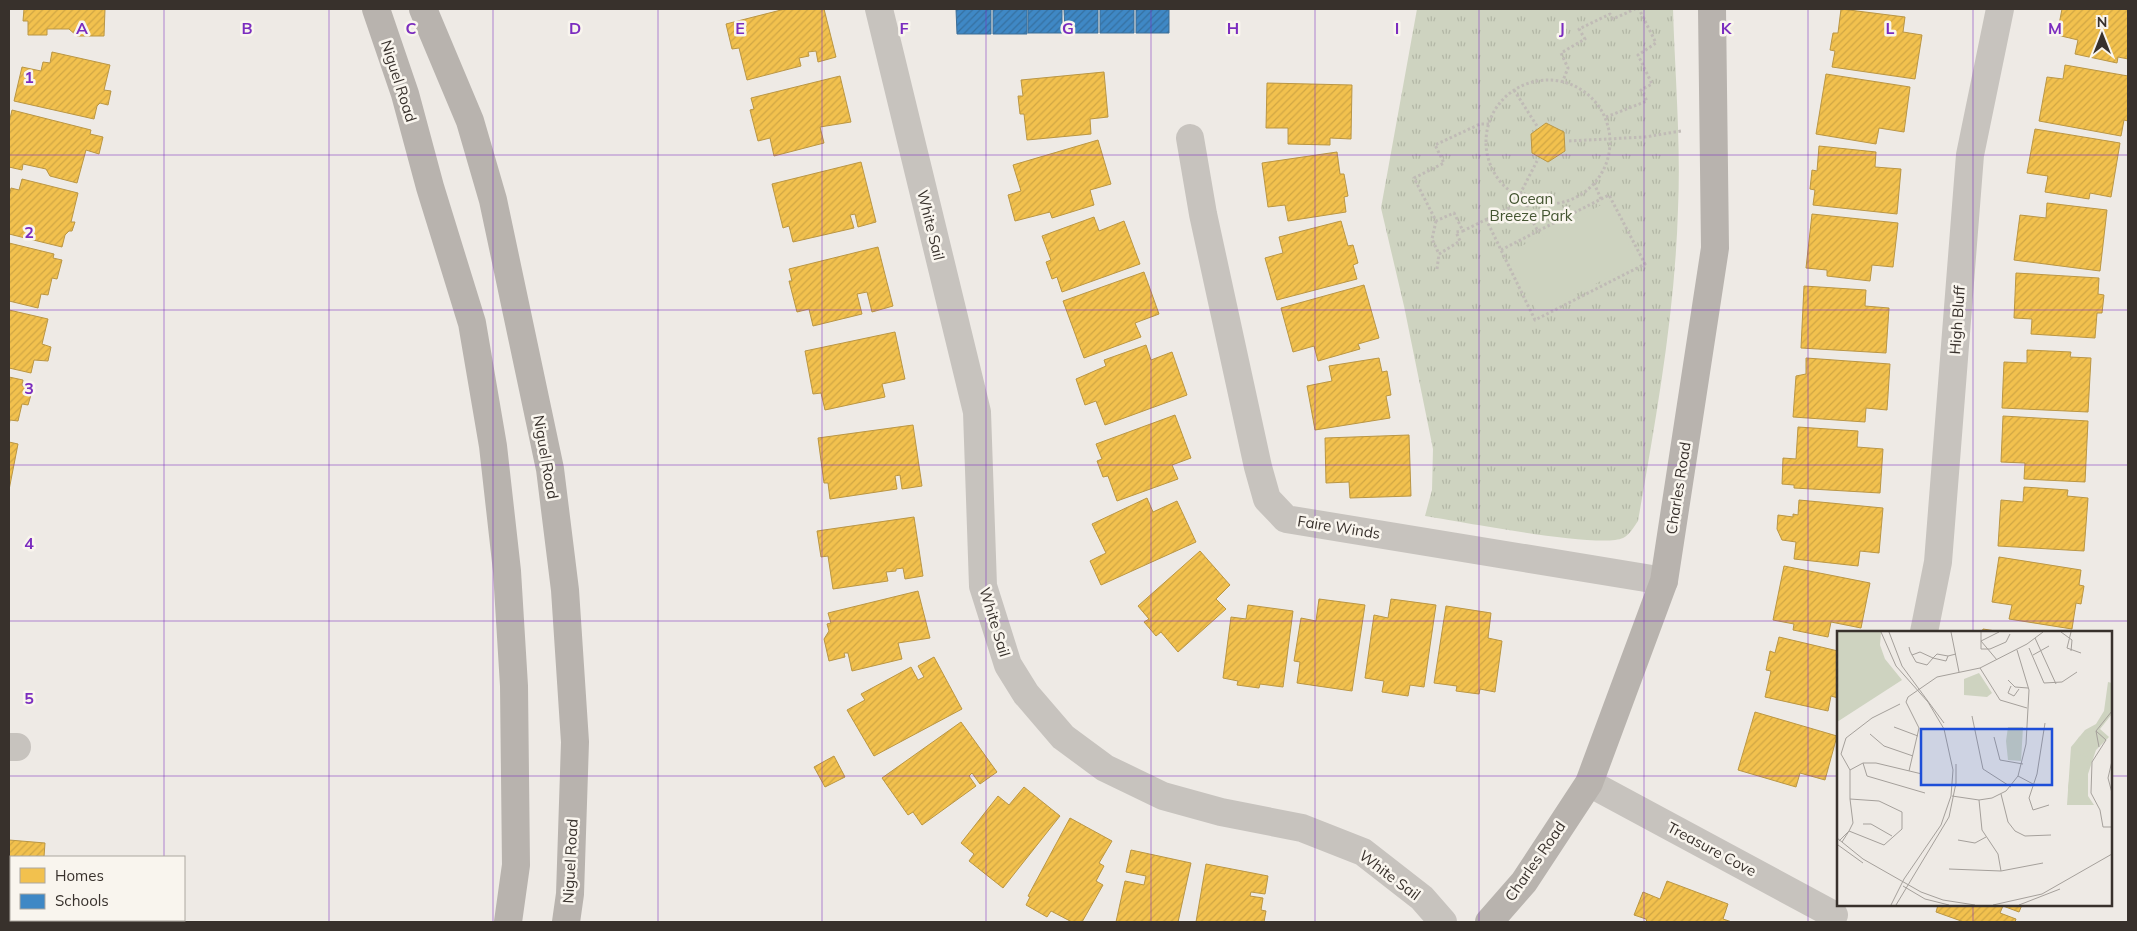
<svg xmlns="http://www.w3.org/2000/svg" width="2137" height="931" font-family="Mulish,sans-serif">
<defs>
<pattern id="park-tufts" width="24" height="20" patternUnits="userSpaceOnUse" patternTransform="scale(1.25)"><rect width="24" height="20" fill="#ced3c0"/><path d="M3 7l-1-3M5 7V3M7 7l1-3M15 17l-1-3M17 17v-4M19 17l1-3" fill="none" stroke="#b2b6a5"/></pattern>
<pattern id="homes-hatch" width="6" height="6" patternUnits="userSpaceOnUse" patternTransform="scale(1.25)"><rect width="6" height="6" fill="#f2c14e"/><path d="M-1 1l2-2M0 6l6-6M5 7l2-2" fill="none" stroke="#d0a644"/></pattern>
<pattern id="schools-hatch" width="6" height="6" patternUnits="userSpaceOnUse" patternTransform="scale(1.25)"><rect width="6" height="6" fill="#3f88c5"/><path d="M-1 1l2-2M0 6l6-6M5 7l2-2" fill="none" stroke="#3670a0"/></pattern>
</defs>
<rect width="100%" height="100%" fill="#eeeae5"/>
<path fill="url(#park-tufts)" d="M1417 9H1673C1675 76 1681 143 1678 209 1675 314 1656 418 1638 521 1634 527 1629 535 1623 538 1600 549 1458 521 1425 516L1432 490 1433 449 1404 306 1381 208Z"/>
<path fill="#ced3c0" d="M1609 201 1637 262 1538 314 1508 253Z"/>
<path fill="url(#homes-hatch)" stroke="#ba9644" d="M24 9H105L104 36H77L69 29H47V35H28V21H23Z
M785 9H824L836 57 818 62 816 51 808 52 809 56 799 58 801 66 747 80 739 48 732 49 726 24Z
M1841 9 1905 17 1903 32 1922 35 1915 79 1832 67 1835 51 1830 50 1833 33H1838Z
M2062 9H2128V59L2118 57 2117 63 2075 54 2078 40 2057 35Z
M52 52 110 65 104 90 111 91 108 105 100 103 97 106 94 119 14 101 22 67 41 71 43 62 50 63Z
M2065 65 2128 76V121L2124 120 2121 136 2039 121 2047 77 2063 79Z
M1104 72 1108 117 1090 119 1091 134 1027 140 1024 114H1020L1018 96H1023L1021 80Z
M1826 74 1910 87 1904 132 1879 128 1876 144 1816 134Z
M840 76 851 122 820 127 824 143 774 156 770 138 758 141 750 110 754 109 751 98Z
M1267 83 1352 85 1351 139 1330 138V145L1288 144V128H1266Z
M12 110 91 130 90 134 103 137 99 154 86 150 77 183 50 176 46 169 23 164 22 170 9 167V123Z
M1546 123 1564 132 1565 151 1548 162 1532 153 1531 134Z
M2035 129 2120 143 2111 197 2090 193 2089 199 2045 192 2048 176 2027 173Z
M1098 140 1111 184 1090 190 1094 205 1052 218 1050 212 1015 221 1008 195 1021 191 1013 165Z
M1819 146 1876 152 1875 167 1901 169 1897 214 1813 205 1815 190 1810 189 1812 170 1817 171Z
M1337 152 1340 174H1344L1348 196 1344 197 1346 212 1288 221 1285 205 1268 207 1262 163Z
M861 162 876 222 858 227 855 214 850 215 854 228 793 242 789 226 783 228 772 184Z
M22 179 78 193 71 222H75L72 231H69L65 235 62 247 9 234V197L11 188 19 190Z
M2047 203 2107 210 2100 271 2014 260 2020 215 2046 218Z
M1812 214 1898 223 1893 267 1872 265 1870 281 1827 276V270L1806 268Z
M1094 217 1099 231 1124 221 1140 264 1062 292 1057 277 1052 279 1046 262 1051 260 1042 236Z
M1341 221 1348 246 1353 245 1358 263 1353 265 1357 279 1277 300 1265 258 1283 253 1279 237Z
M9 243 54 254 53 258 62 260 57 279 52 278 48 295 41 294 38 308 9 301Z
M878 247 893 306 872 312 867 292 857 294 862 314 813 326 809 309 797 312 789 281H792L789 269Z
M1144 272 1159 314 1135 323 1141 337 1084 358 1063 301Z
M2016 273 2099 278 2098 294 2104 295 2102 313H2097L2095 338 2031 334 2032 319 2014 318Z
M1364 285 1379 338 1358 344 1360 349 1318 361 1314 346 1293 352 1281 308Z
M1804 286 1866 290 1865 306 1889 308 1886 353 1801 348Z
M9 310 48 319 42 344 51 347 48 361 34 360 31 373 9 368Z
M895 332 905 379 882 384 885 397 825 410 821 393 813 394 805 351Z
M1146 345 1151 360 1172 352 1187 395 1105 425 1096 401 1085 405 1076 379 1106 366 1104 360Z
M2027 350 2071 352 2070 357 2091 358 2088 412 2002 408 2004 362 2027 363Z
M1379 358 1382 372 1387 371 1391 395 1386 396 1390 418 1315 430 1307 386 1332 381 1329 366Z
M1806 358 1890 364 1887 410 1866 408 1865 422 1793 417 1796 376 1806 374Z
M9 377 23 380 22 386 33 388 28 405 22 404 18 421 10 420 9 426Z
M1175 415 1191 458 1172 465 1178 479 1117 501 1108 476 1103 477 1097 461 1102 459 1096 444Z
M2003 416 2088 421 2085 482 2024 479 2025 463 2001 462Z
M913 425 922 486 902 489 900 475 895 476 897 489 830 499 828 483H824L818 438Z
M1798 427 1858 431 1857 447 1883 449 1880 493 1794 488V485L1782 484 1783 458 1796 459Z
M1409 435 1411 496 1350 498 1349 482 1326 483 1325 438Z
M9 442 18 444 9 490Z
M2024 487 2068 490 2067 496 2088 498 2084 551 1998 546 2001 500 2023 502Z
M1147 498 1153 512 1177 501 1196 542 1101 585 1090 561 1106 553 1092 524Z
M1799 500 1883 508 1879 553 1860 551 1858 566 1794 559 1796 542 1782 540 1777 529 1778 515 1793 517V514L1798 515Z
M914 517 923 576 905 579 903 568 896 569V571L886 572 888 581 833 589 828 556 821 557 817 531Z
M1200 551 1230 585 1216 599 1226 609 1178 652 1161 632 1156 636 1144 622 1149 619 1138 606Z
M1999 557 2081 570 2079 585 2084 586 2081 604 2076 603 2072 629 2009 619 2012 605 1992 602Z
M1784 566 1870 583 1861 628 1831 622 1828 637 1793 630 1794 624 1773 620Z
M918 591 930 638 898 643 902 659 852 671 848 653H844L845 657 829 661 824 639 829 631 827 624 831 623 828 613Z
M1319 599 1365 605 1352 691 1297 683 1300 662 1294 661 1301 618 1316 621Z
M1391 599 1436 605 1424 687 1410 685 1408 696 1382 692 1384 681 1365 678 1374 615 1388 618Z
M1248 605 1293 611 1283 687 1260 684 1259 688 1237 685 1238 681 1223 678 1231 617 1246 619Z
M1446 606 1491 613 1488 638 1502 641 1495 692 1480 689 1479 694 1456 691 1457 686 1434 683Z
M1983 629 2002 632H1982Z
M1779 637 1838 651V698L1831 696 1828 711 1765 697 1771 671 1766 670 1770 651 1775 653Z
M934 657 962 709 874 756 847 710 865 700 861 694 911 667 918 680 924 677 918 666Z
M1755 712 1837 736 1825 780 1800 773 1796 787 1738 770Z
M961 722 997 772 980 784 972 773 969 776 976 786 922 825 913 812 908 815 882 778Z
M834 756 845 777 825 787 814 767Z
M1024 787 1060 816 1003 888 969 861 974 854 961 843 998 796 1009 805Z
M1070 818 1112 841 1099 863 1104 866 1096 881 1103 885 1082 922H1072L1051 911 1047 917 1026 905 1030 897 1028 896Z
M9 840 45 843 44 857H11V920H39L38 922H9Z
M1131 850 1191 863 1178 922H1116L1125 881 1144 885 1146 876 1126 872Z
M1206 864 1268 876 1265 894 1251 892 1250 896 1263 898 1261 910 1266 911 1264 922H1196Z
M1667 881 1728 904 1723 919 1732 922H1647L1646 919 1634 915 1643 892 1660 899Z
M1938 905H2022L2019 912 2003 906 2000 913 2016 919 2015 922H1964L1936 912Z"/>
<path fill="url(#schools-hatch)" stroke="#3d6e97" d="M956 9H991V34H957Z
M993 9H1027V34H993Z
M1028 9H1062V33H1028Z
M1064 9H1098V33H1065Z
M1100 9H1134V33H1100Z
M1136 9H1169V33H1136Z"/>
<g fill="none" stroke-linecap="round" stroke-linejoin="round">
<path stroke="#c0bbb6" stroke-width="3" stroke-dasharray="2.5 2.5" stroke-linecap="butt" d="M1486 142a62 62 0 1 1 124 0a62 62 0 1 1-124 0Z
M1562 83 1568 68 1561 53 1585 39 1579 29 1610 14 1613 19 1635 9
M1514 90 1537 126
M1606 117 1647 101 1641 90 1652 84 1638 55 1656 43 1639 9
M1489 124H1480L1435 145 1444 163 1414 178 1436 221 1454 213 1463 231 1511 207 1519 196 1537 161
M1569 141 1645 137 1681 131
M1594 183 1601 199
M1486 219 1535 320 1645 264 1609 195 1538 231 1526 210 1529 200
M1436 221 1432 239 1439 254 1460 241 1456 232 1463 231
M1501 250 1538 231
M1437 269 1439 254"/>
<path stroke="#c7c3be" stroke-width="28" d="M879 9 977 412 983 586 1008 665 1026 694 1063 737 1105 768 1163 796 1221 812 1302 828 1363 852 1422 898 1443 922
M1190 138 1203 214 1258 467 1267 499 1286 519 1664 581
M1924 632 1938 562 1970 155 2000 9
M9 747H17
M1589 783 1834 915"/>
<path stroke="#b8b3ae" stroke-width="28" d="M376 9 405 94 430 187 472 323 493 446 507 571 514 686 516 865 508 922
M423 9 470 121 493 200 550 469 565 590 575 742 570 894 566 922
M1489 922 1524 882 1589 783 1664 581 1715 248 1712 9"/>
</g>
<path fill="none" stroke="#7b2cbf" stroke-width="1" stroke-opacity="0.55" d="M164 9V857M329 9V922M493 9V922M658 9V922M822 9V922M986 9V922M1151 9V922M1315 9V922M1479 9V922M1644 9V922M1808 9V922M1973 9V632M9 155H2128M9 310H2128M9 465H2128M9 621H2128M9 776H1838M2111 776H2128M1973 905V922M164 920V922"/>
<g text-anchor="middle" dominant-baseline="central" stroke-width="5" stroke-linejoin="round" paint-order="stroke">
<g font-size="15" fill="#38312c" stroke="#f9f5ee">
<text transform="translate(399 81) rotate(72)">Niguel Road</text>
<text transform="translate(931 225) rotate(76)">White Sail</text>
<text transform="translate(1957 320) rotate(-86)">High Bluff</text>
<text transform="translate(546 457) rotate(80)">Niguel Road</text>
<text transform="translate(1678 488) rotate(-81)">Charles Road</text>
<text transform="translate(1339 527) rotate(9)">Faire Winds</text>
<text transform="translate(995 622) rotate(73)">White Sail</text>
<text transform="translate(1712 849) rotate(28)">Treasure Cove</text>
<text transform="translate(570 861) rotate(-87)">Niguel Road</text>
<text transform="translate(1535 861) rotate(-55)">Charles Road</text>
<text transform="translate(1390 875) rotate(37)">White Sail</text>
</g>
<g font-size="15" fill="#445531" stroke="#f9f5ee">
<text x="1531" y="198">Ocean<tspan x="1531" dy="17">Breeze Park</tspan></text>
</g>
</g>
<g transform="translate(1837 631)">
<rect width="275" height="275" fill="#eeeae5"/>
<path d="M0 1H44L43 14 48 28 65 49 0 91ZM142 42 155 62 150 66 127 64V48Z" fill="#ced3c0"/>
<path d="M271 51 275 52V83L263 98 272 106 259 119 251 143V165L257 174H230L234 116 248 99 259 93 267 80ZM171 96H186L184 130 171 129 169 110Z" fill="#ced3c0"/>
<path d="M251 102 255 119 242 124 252 126 248 150 238 148 247 157 237 171 231 157 237 115 242 106Z" fill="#ced3c0"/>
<path fill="none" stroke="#a5a09b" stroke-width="1" d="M44 1 59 35 91 71 107 98 116 139 114 165 104 194 67 248 54 274M52 1 65 35 107 92M114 1 122 41M144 1V10L160 29M162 1 144 10V18H153L169 11 173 3M224 1 235 9 234 20M234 1 230 17 244 22M198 7 219 53M72 16 73 20 75 24 79 31 90 34 96 27 83 21 75 24M192 17 207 52 225 51 240 41M196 24 212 15M111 25 100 23 96 27 109 30 111 25 119 23M143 37 163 69 190 77M171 49 178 56 191 57M174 55 171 62 177 65 182 58M135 85 146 138 174 156M208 92 200 143 192 167 196 179 212 174M57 96 81 105M259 100 275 80M33 103 47 115 76 125M157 106 163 129 186 133M262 116 259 100 269 109 255 131 254 162 263 179 266 196H275M275 130 271 147 275 162M26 132 30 145 88 162M13 139 4 123 9 107 35 87 63 73M13 139 26 132H39L85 143M72 140 82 97 69 71 71 66 100 46 143 37 190 13 206 1M181 145 196 153M164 163 171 191 178 200 188 205 214 204M115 165 142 169 155 167 169 160 181 145 189 113 192 59 180 19M13 168 42 170 65 181V198L47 214 12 200 16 192 13 168V139M142 169 145 199 161 223 164 240M275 182V198M26 193H34L55 205M0 207 26 228 84 261 106 269 138 274M121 209 138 212 149 206M2 210 12 200 5 211M1 214 26 232M112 238 164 240 206 232M66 255 88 268 112 274M59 274 112 186 119 152V133M156 274 205 263 275 223M182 274 223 258"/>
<path fill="#1d4ed8" fill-opacity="0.15" stroke="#1d4ed8" stroke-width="2.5" d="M84 98H215V154H84Z"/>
<rect width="275" height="275" fill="none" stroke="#38312c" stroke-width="2.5"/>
</g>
<g font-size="16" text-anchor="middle" font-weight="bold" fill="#7b2cbf" stroke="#f9f5ee" stroke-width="5" stroke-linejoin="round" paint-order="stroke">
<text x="82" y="34">A</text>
<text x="247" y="34">B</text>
<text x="411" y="34">C</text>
<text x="575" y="34">D</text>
<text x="740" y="34">E</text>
<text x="904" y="34">F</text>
<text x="1068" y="34">G</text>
<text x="1233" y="34">H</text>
<text x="1397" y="34">I</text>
<text x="1562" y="34">J</text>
<text x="1726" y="34">K</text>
<text x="1890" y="34">L</text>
<text x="2055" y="34">M</text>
<text x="29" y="83">1</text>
<text x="29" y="238">2</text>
<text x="29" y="394">3</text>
<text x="29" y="549">4</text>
<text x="29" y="704">5</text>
</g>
<rect width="2137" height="931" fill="none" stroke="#38312c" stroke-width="20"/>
<rect x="10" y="856" width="175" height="65" fill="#f9f5ee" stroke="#aca7a0"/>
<rect x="20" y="868" width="25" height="15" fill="#f2c14e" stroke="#aca7a0"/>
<text x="55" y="881" font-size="15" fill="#38312c">Homes</text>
<rect x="20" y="894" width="25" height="15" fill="#3f88c5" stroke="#aca7a0"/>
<text x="55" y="906" font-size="15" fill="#38312c">Schools</text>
<g transform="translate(2102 35)" stroke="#f9f5ee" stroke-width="4" paint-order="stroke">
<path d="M0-4L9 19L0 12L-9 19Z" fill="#38312c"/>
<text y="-8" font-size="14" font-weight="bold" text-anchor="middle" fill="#38312c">N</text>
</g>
</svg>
